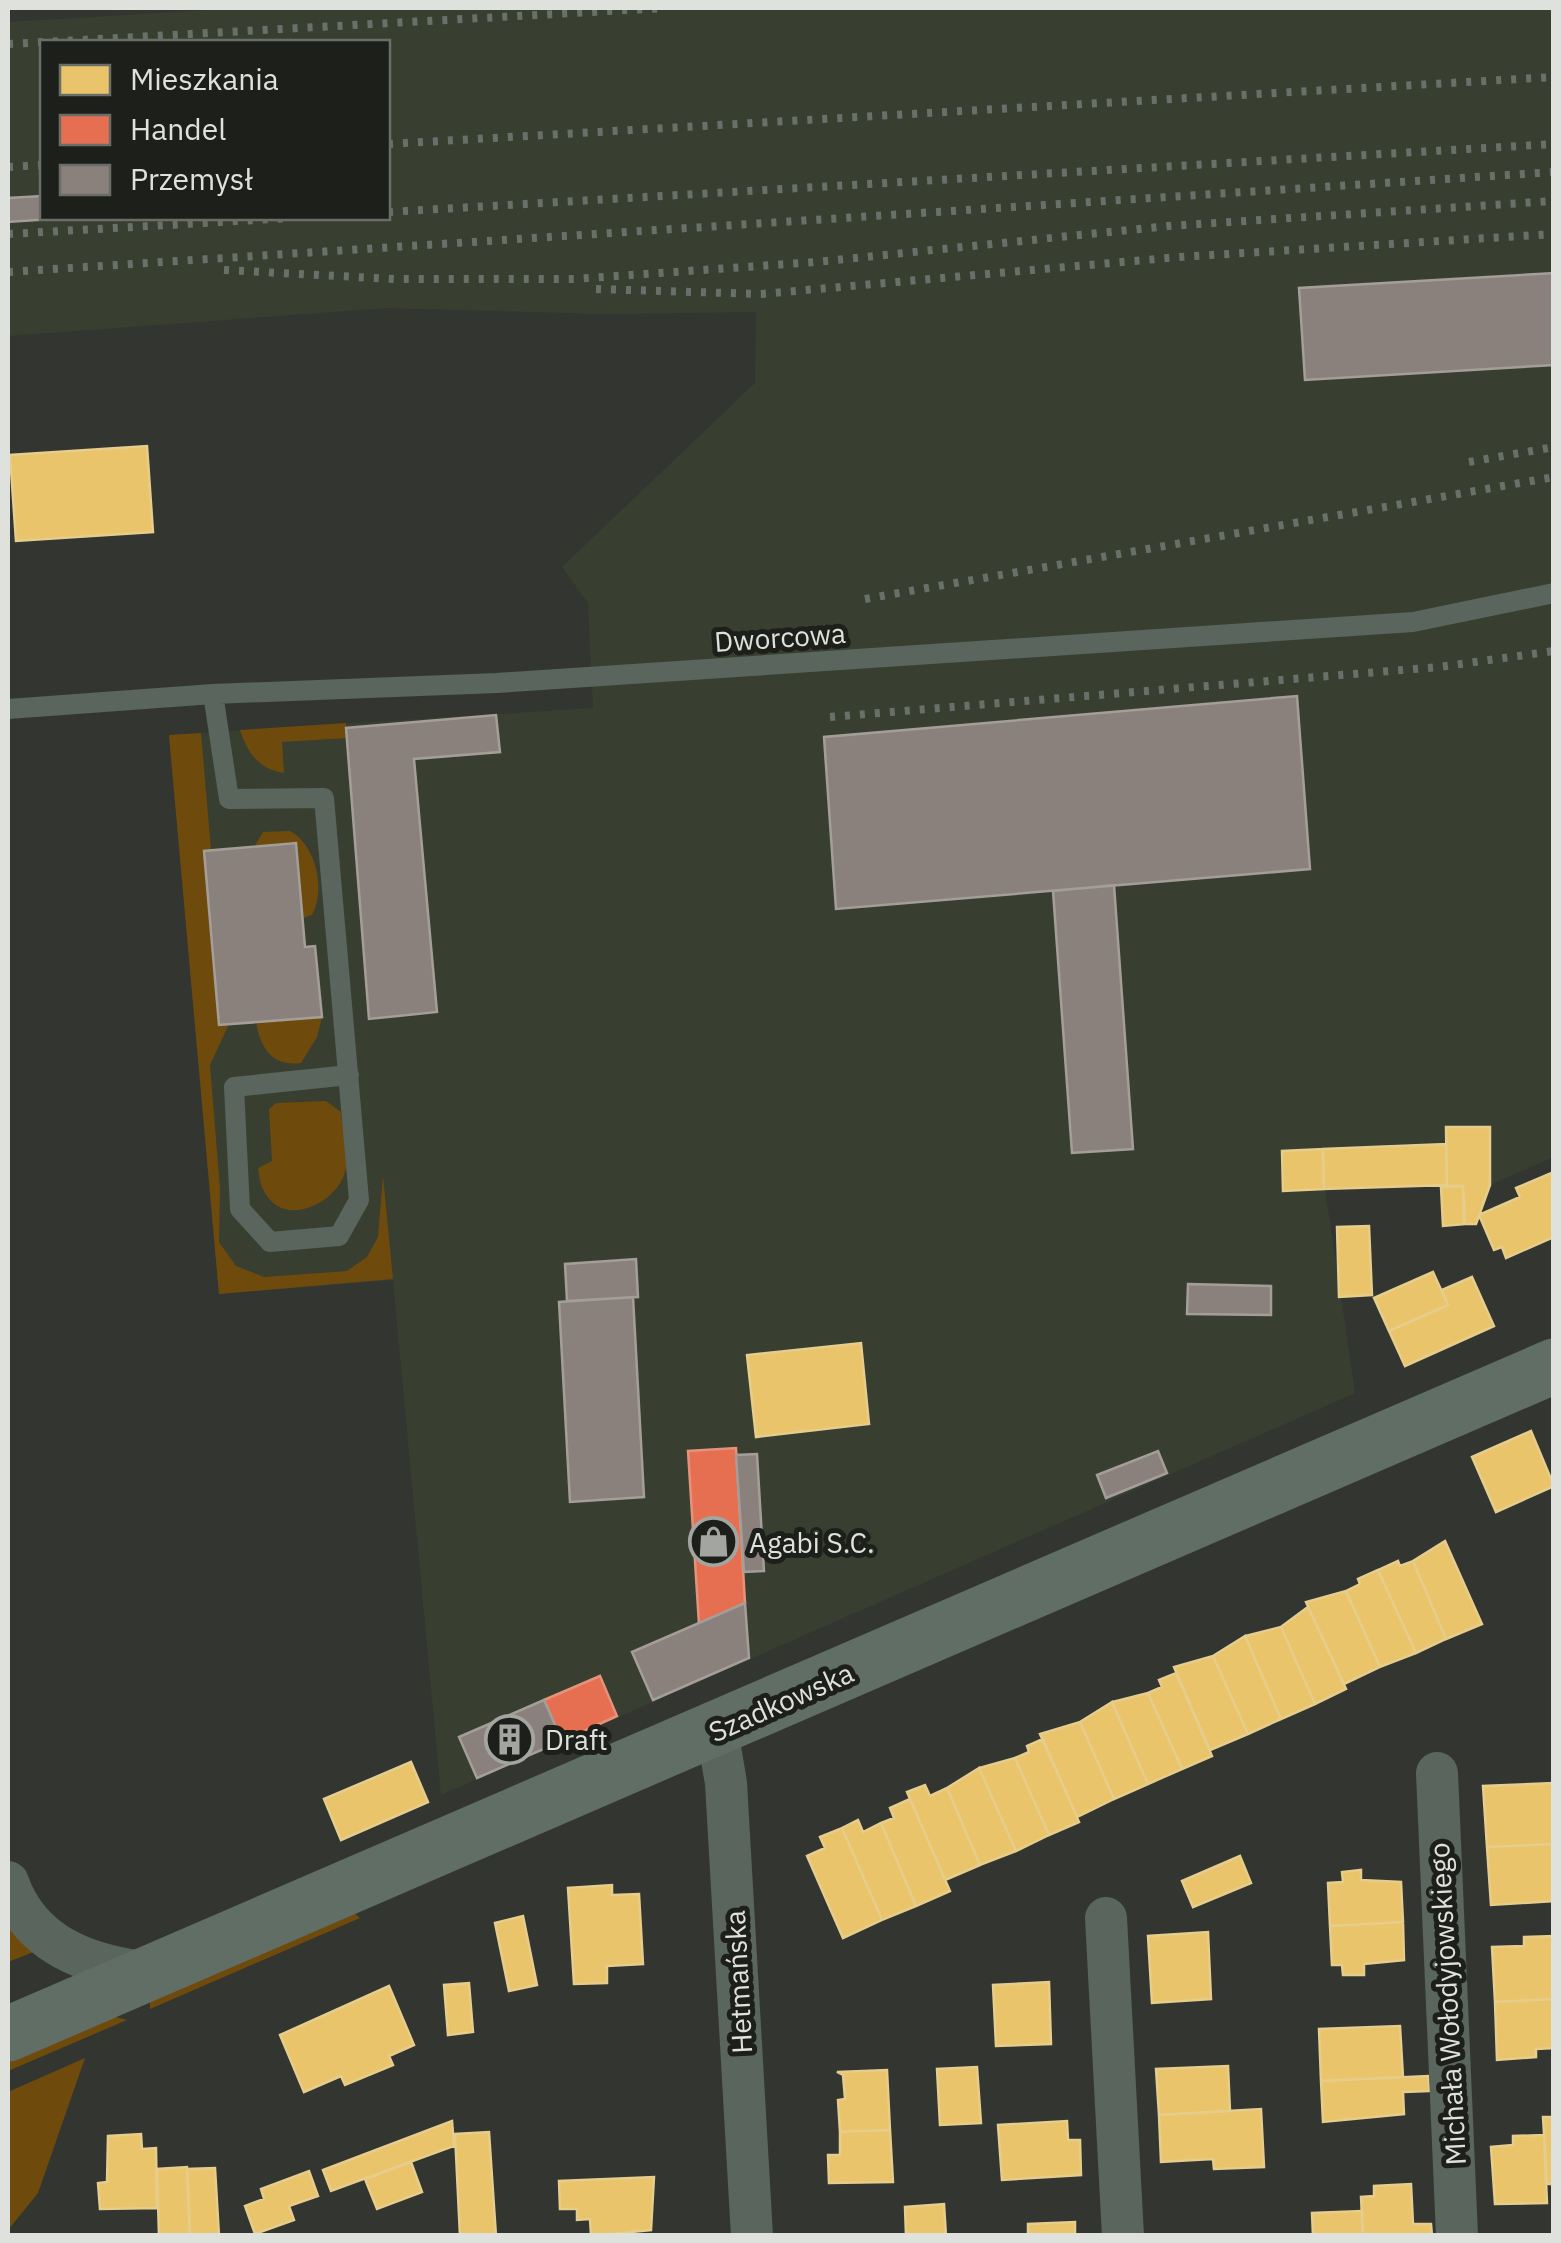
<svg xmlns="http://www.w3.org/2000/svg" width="1561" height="2243" font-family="'IBM Plex Sans',sans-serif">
<rect width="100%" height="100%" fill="#333630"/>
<path fill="#383f30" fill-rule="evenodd" d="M244 8H1553V1157L1490 1185 1325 1189 1355 1393 441 1795 393 1280 219 1294 169 735 593 708 588 603 562 567 755 383 756 312 605 314 387 308 8 336V22ZM42 42H388V218H42Z"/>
<path fill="#6f4a0d" d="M346 723 347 738 282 742 284 773C259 769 248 754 240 730Z
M201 733 211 850 204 852 219 1024H229L210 1065 220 1189 219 1242 236 1266 264 1277 347 1271 367 1257 378 1237 383 1176 393 1279 219 1294 169 735Z
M290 831C316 845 326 889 312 915L303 918 296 843 254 847 263 832Z
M322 1017 317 1037 301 1063C273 1067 260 1048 256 1022Z
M326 1101 341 1112C342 1129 349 1151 346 1168 340 1203 283 1230 264 1191 260 1184 259 1175 258 1168L272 1161 269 1109 276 1103Z
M355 1914 360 1918 150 2009V2001Z
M8 1916 36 1951 8 1962Z
M112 2016 127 2020 8 2071V2060Z
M85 2058 38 2193 8 2230V2092Z"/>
<path fill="#e9c46a" stroke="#e6cd8c" stroke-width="2.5" d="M147 446 153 532 16 541 10 455Z
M1446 1127H1490V1185L1476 1224H1465L1463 1186H1447Z
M1446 1144 1447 1185 1324 1189 1323 1149Z
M1323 1149 1324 1189 1283 1191 1282 1151Z
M1554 1172V1237L1506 1258 1502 1247 1494 1250 1479 1215 1520 1197 1516 1188Z
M1463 1186 1464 1224 1443 1226 1441 1187Z
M1369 1226 1372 1295 1339 1297 1337 1227Z
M1433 1272 1448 1305 1389 1331 1374 1298Z
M1472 1277 1494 1326 1405 1366 1389 1331 1448 1305 1442 1290Z
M861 1343 869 1424 756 1437 747 1355Z
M1531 1431 1554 1486 1496 1512 1472 1457Z
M1445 1541 1482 1624 1446 1639 1413 1561Z
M1398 1561 1400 1566 1413 1561 1446 1639 1416 1653 1378 1570Z
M1378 1570 1416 1653 1380 1667 1346 1591 1360 1584 1358 1579Z
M1346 1591 1380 1667 1344 1684 1306 1602Z
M1308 1607 1346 1689 1315 1704 1281 1627Z
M1281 1627 1315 1704 1281 1719 1245 1636Z
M1245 1636 1281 1719 1248 1734 1213 1656Z
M1213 1656 1248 1734 1210 1750 1174 1667Z
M1176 1673 1212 1756 1182 1769 1148 1693 1162 1687 1159 1680Z
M1148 1693 1182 1769 1148 1784 1112 1702Z
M1112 1702 1148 1784 1114 1799 1080 1722Z
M1080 1722 1114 1799 1077 1817 1040 1734Z
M1043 1739 1079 1822 1049 1835 1015 1758 1029 1752 1027 1746Z
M1015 1758 1049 1835 1016 1851 979 1768Z
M411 1762 428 1802 341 1840 324 1799Z
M979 1768 1016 1851 980 1865 947 1788Z
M1553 1783 1554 1844 1487 1847 1483 1786Z
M925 1785 930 1796 947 1788 980 1865 945 1880 907 1792Z
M910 1799 950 1891 916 1906 881 1823 894 1818 890 1808Z
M858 1820 863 1832 881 1823 916 1906 882 1920 842 1828Z
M842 1828 882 1920 843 1938 807 1856 825 1848 820 1837Z
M1554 1844V1901L1491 1905 1487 1847Z
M1240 1856 1251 1883 1193 1907 1182 1881Z
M1361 1870V1880L1401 1882 1403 1922 1330 1926 1328 1883 1343 1882 1342 1872Z
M612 1885V1895L639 1894 643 1964 607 1966V1983L574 1984 568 1888Z
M523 1916 537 1985 509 1991 495 1923Z
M1403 1922 1404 1960 1364 1964V1975H1343L1342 1965H1332L1330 1926Z
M1208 1932 1211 1999 1152 2003 1148 1936Z
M1554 1936V1999L1495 2002 1492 1947 1524 1946V1937Z
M1049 1982 1051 2044 996 2046 993 1985Z
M469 1983 473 2032 448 2035 444 1985Z
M389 1986 414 2045 389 2056 393 2065 345 2085 341 2076 304 2092 280 2035Z
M1554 1999V2048L1536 2049V2057L1497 2060 1495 2002Z
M1400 2026 1403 2077 1321 2081 1319 2029Z
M1228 2066 1230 2111 1159 2115 1156 2069Z
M977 2067 981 2123 940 2125 937 2069Z
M887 2070 890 2130 840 2132 838 2100 845 2099 843 2075 837 2072Z
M1428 2076 1429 2091 1403 2092 1404 2114 1323 2122 1321 2081Z
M1261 2109 1264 2167 1214 2169 1213 2159 1161 2162 1159 2115Z
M1543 2117H1554V2184H1547Z
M452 2121 454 2146 331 2191 323 2170Z
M1067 2121 1068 2140H1080L1081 2175 1002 2180 998 2125Z
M890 2130 893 2182 829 2183 828 2155H840V2132Z
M489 2132 496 2236H460L455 2134Z
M141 2134 142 2149 156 2148 157 2208 100 2209 98 2183 107 2182 108 2136Z
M1544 2135 1547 2203 1495 2204 1491 2147 1513 2145V2136Z
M411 2162 422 2192 377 2209 365 2179Z
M187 2167 190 2236H159L157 2169Z
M215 2168 219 2236H190L187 2169Z
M309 2171 318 2196 289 2206 294 2220 255 2234 245 2206 264 2199 261 2189Z
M654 2177 651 2230 591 2236 590 2219 577 2220V2209H560L559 2181Z
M1411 2184 1413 2224H1431L1432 2236H1363L1361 2197 1374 2196V2186Z
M944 2204 946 2236H906L905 2207Z
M1362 2211 1363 2236H1313L1312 2213Z
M1075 2222V2236H1028V2224Z"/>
<path fill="#e76f51" stroke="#e5927b" stroke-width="2.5" d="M736 1448 745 1603 699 1624 688 1451Z
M600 1676 617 1716 562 1741 544 1700Z"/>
<path fill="#8a817c" stroke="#a49e99" stroke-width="2.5" d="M42 196V218H67L8 222V198Z
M1554 273V365L1305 380 1299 288Z
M1297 696 1310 869 836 909 824 737Z
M496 715 500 752 414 759 437 1012 369 1019 346 728Z
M296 843 305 947 315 946 322 1017 219 1025 204 851Z
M1114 885 1133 1149 1072 1153 1053 891Z
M636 1259 638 1297 567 1301 565 1264Z
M1188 1284 1271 1286V1315L1187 1314Z
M633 1297 644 1497 570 1502 559 1302Z
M1158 1451 1167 1473 1106 1498 1097 1475Z
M757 1454 764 1571 744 1572 736 1455Z
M745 1603 749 1658 653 1700 632 1652Z
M544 1700 562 1741 477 1778 459 1737Z"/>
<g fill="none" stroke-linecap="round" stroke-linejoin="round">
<path stroke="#59655d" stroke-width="20" d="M213 694 229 799 324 798 359 1200 339 1236 270 1242 240 1209 234 1087 349 1075
M8 709 213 694 497 683 1413 622 1554 593"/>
<path stroke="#59655d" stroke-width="42" d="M717 1730 726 1783 752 2236
M1437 1773 1457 2236
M8 1882C30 1946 89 1966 151 1973
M1106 1918 1123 2236"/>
<path stroke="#616e65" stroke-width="55" d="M8 2034 1554 1366"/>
<path stroke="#69706a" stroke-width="8" stroke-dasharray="5 10" stroke-linecap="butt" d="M8 44 664 8
M388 144 1554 77
M8 167 42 165
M388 212 1554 144
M8 234 291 218
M224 270 394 279H574L816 262 1168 226 1554 201
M8 272 1554 172
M596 289 761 294 1179 257 1554 234
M1469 462 1554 447
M865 599 1554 477
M830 717 1439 667 1554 651"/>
</g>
<defs>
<symbol id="shop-ring" viewBox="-11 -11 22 22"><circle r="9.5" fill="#1d1f1a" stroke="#a3a6a0" stroke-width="1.5"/><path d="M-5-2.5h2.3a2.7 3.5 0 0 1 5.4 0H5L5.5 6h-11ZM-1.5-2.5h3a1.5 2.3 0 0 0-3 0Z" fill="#a3a6a0"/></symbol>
<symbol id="building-ring" viewBox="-11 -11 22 22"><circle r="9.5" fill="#1d1f1a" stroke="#a3a6a0" stroke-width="1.5"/><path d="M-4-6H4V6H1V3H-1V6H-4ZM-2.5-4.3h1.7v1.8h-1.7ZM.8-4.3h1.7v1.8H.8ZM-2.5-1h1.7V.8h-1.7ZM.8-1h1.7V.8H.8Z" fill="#a3a6a0"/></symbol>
</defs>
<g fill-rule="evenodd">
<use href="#shop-ring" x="686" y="1514" width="55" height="55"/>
<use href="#building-ring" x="482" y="1712" width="55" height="55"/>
</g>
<g text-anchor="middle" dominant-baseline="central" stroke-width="10" stroke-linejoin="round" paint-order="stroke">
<g font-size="28" fill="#dfe2dc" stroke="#1d1f1a">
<text transform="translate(780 637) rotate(-4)">Dworcowa</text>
<text transform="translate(781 1702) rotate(-24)">Szadkowska</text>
<text transform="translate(738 1982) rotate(-93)">Hetmańska</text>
<text transform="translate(1447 2004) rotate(-93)">Michała Wołodyjowskiego</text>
</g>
<g font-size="28" fill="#dfe2dc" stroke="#1d1f1a" text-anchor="start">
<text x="749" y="1542">Agabi S.C.</text>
<text x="545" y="1739">Draft</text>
</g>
</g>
<rect width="1561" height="2243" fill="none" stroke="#dfe2dc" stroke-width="20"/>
<rect x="40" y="40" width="350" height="180" fill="#1d1f1a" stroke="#6b6d68" stroke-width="2.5"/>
<rect x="60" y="65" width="50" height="30" fill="#e9c46a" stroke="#6b6d68" stroke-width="2.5"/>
<text x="130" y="90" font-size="30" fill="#dfe2dc">Mieszkania</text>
<rect x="60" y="115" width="50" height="30" fill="#e76f51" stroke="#6b6d68" stroke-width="2.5"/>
<text x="130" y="140" font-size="30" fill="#dfe2dc">Handel</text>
<rect x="60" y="165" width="50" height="30" fill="#8a817c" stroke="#6b6d68" stroke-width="2.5"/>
<text x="130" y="190" font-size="30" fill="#dfe2dc">Przemysł</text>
</svg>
